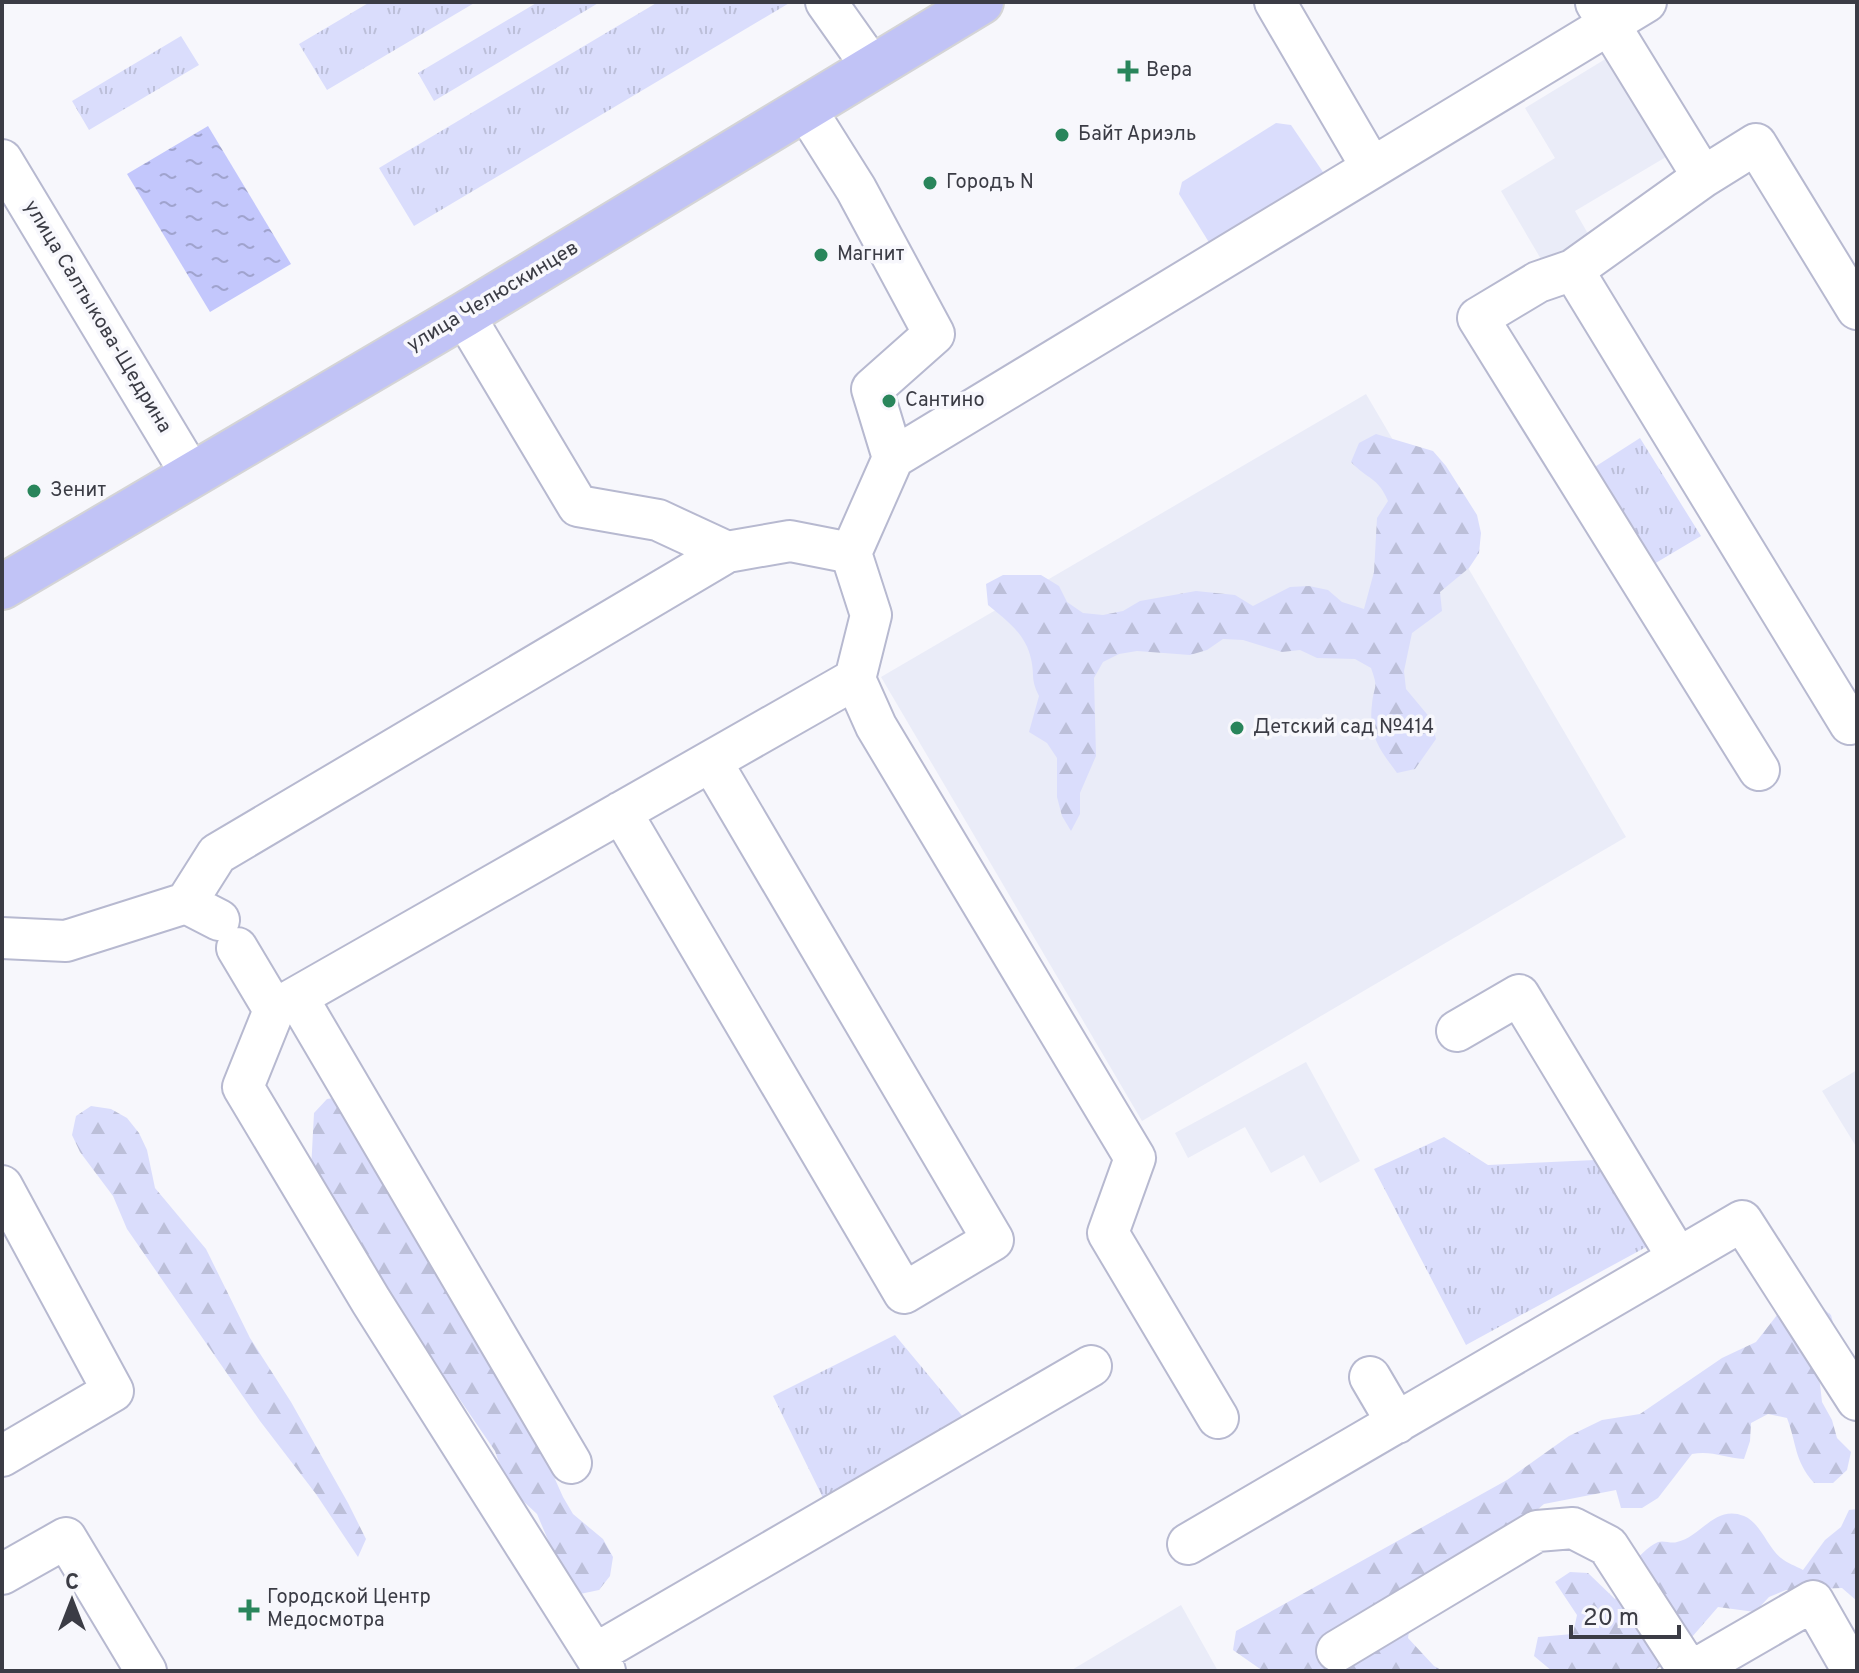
<svg xmlns="http://www.w3.org/2000/svg" width="1859" height="1673" font-family="Overpass,sans-serif">
<defs>
<pattern id="grass-tufts" width="24" height="20" patternUnits="userSpaceOnUse" patternTransform="scale(2)"><rect width="24" height="20" fill="#daddfc"/><path d="M3 7l-1-3M5 7V3M7 7l1-3M15 17l-1-3M17 17v-4M19 17l1-3" fill="none" stroke="#bcbfd9"/></pattern>
<pattern id="forest-firs" width="22" height="20" patternUnits="userSpaceOnUse" patternTransform="scale(2)"><rect width="22" height="20" fill="#daddfc"/><path d="M5 1l3.5 6h-7zM16 11l3.5 6h-7z" fill="#bcbfd9"/></pattern>
<pattern id="water-ripples" width="26" height="14" patternUnits="userSpaceOnUse" patternTransform="scale(2)"><rect width="26" height="14" fill="#c3c7fc"/><path d="M2 4q2-2 4 0t4 0M15 11q2-2 4 0t4 0" fill="none" stroke="#a0a3ce"/></pattern>
</defs>
<rect width="100%" height="100%" fill="#f7f7fc"/>
<path fill="#eaecf8" d="M1612 55 1671 154 1575 211 1591 239 1545 266 1501 191 1555 158 1525 108Z
M1366 394 1626 837 1142 1121 881 677Z
M1306 1062 1360 1161 1320 1183 1304 1155 1271 1173 1245 1127 1188 1158 1175 1133Z
M1857 1070V1148L1822 1091Z
M1181 1605 1218 1671H1070Z"/>
<path fill="url(#grass-tufts)" d="M370 2H476L327 90 299 44Z
M538 2H600L434 101 418 73Z
M658 2H791L414 226 379 168Z
M181 36 199 65 89 130 72 101Z
M1640 438 1701 536 1649 567 1590 470Z
M1444 1137 1488 1165 1595 1160 1648 1246 1466 1345 1374 1169Z
M895 1335 969 1424 826 1504 773 1396Z"/>
<path fill="url(#forest-firs)" d="M1376 434 1433 451 1446 466 1477 515 1481 533 1479 553 1469 568 1440 592 1442 611 1412 633 1404 671 1406 689 1431 719 1436 739 1415 769 1397 773C1380 750 1368 735 1372 704 1374 684 1379 690 1371 668L1355 659 1317 658 1300 650 1282 652 1243 640 1223 639 1207 650 1190 655 1137 651 1119 654 1103 662 1094 678 1096 756 1080 793V814L1071 831 1062 816 1057 797V758L1047 743 1029 732 1039 696C1030 678 1035 676 1031 659 1026 634 1006 620 988 605L986 584 1003 575H1041L1059 586 1067 602 1083 613 1103 615 1123 611 1140 601 1196 591 1235 595 1253 606 1290 587 1309 586 1328 590 1342 602 1364 609 1374 572 1377 518 1388 501C1378 477 1368 480 1351 462L1359 443Z
M346 1096 530 1423 563 1497 573 1514 603 1539 613 1557 610 1576 599 1590 580 1594 551 1547 537 1514 507 1486 495 1451 441 1372 392 1315 375 1283 354 1229 318 1187 311 1170 314 1113 327 1099Z
M91 1106 111 1109 127 1118 139 1133 147 1150 155 1188 206 1249 250 1338 291 1402 348 1503 366 1539 358 1557 316 1494 260 1421 127 1229 113 1196 80 1152 72 1135 76 1116Z
M1815 1302 1831 1315 1836 1334 1815 1366 1820 1384 1822 1402 1832 1420 1837 1438 1851 1452 1847 1470 1833 1483H1814C1794 1460 1797 1444 1787 1418L1768 1414 1751 1423 1750 1441 1744 1459C1725 1458 1711 1450 1692 1454L1658 1498 1642 1508H1621L1616 1490 1544 1504 1411 1619 1408 1638 1434 1666 1443 1671H1263L1233 1650 1236 1631 1507 1480 1569 1436 1602 1420 1640 1414 1722 1358 1756 1342 1781 1310Z
M1857 1509V1601L1842 1588 1786 1590 1769 1597 1755 1612 1718 1607 1672 1660 1653 1671H1552L1534 1656 1538 1637 1573 1634 1577 1615 1555 1582 1570 1572 1588 1573 1615 1599 1625 1584 1629 1566C1637 1559 1648 1546 1658 1542 1664 1540 1671 1544 1677 1542 1701 1537 1715 1504 1744 1516 1761 1523 1767 1547 1781 1558 1787 1563 1796 1566 1803 1570L1825 1540 1841 1527 1849 1510Z"/>
<path fill="#daddfc" d="M1276 123 1291 125 1325 175 1210 244 1179 194 1182 182Z"/>
<path fill="url(#water-ripples)" d="M208 126 291 264 210 312 127 174Z"/>
<g fill="none" stroke-linecap="round" stroke-linejoin="round">
<defs>
<path id="minor" d="M826 2 872 67
M1275 2 1372 168
M1596 3 1703 177
M2 160 191 474
M1573 270 1850 724
M464 315 578 506 658 520 727 552 790 541 851 553
M893 458 1646 2
M855 679 876 726 1135 1158 1108 1233 1218 1418
M1759 770 1478 318 1538 282 1573 270 1703 177 1756 144 1857 309
M621 812 904 1293 993 1240 711 761
M186 903 217 854 727 552
M2 938 66 941 186 903 219 920
M237 948 274 1010
M297 997 571 1463
M1457 1031 1519 995 1678 1258
M2 1186 113 1391 2 1456
M1370 1377 1397 1423
M1188 1544 1742 1221 1857 1400
M2 1574 66 1538 146 1671
M1337 1651 1537 1531 1573 1528 1608 1546 1689 1671
M595 1654 1091 1366
M605 1671 371 1301 243 1087 274 1010 855 679 871 615 851 553 893 458 872 389 934 334 856 189 805 108
M1692 1671 1813 1601 1853 1671"/>
<path id="major" d="M2 587 464 315 981 2"/>
</defs>
<use href="#minor" stroke="#b7b9d0" stroke-width="44"/>
<use href="#major" stroke="#d4d4d6" stroke-width="48"/>
<use href="#minor" stroke="#fff" stroke-width="40"/>
<use href="#major" stroke="#c1c3f6" stroke-width="44"/>
</g>
<g fill="#29855b" stroke="#f7f7fc" stroke-width="3">
<path d="M1124 59h8v8h8v8h-8v8h-8v-8h-8v-8h8z"/>
<circle cx="1062" cy="135" r="8"/>
<circle cx="930" cy="183" r="8"/>
<circle cx="821" cy="255" r="8"/>
<circle cx="889" cy="401" r="8"/>
<circle cx="34" cy="491" r="8"/>
<circle cx="1237" cy="728" r="8"/>
<path d="M245 1598h8v8h8v8h-8v8h-8v-8h-8v-8h8z"/>
</g>
<g text-anchor="middle" dominant-baseline="central" stroke-width="7" stroke-linejoin="round" paint-order="stroke">
<g font-size="20" fill="#3b3c45" stroke="#f7f7fc" text-anchor="start">
<text x="1146" y="71">Вера</text>
<text x="1078" y="135">Байт Ариэль</text>
<text x="946" y="183">Городъ N</text>
<text x="837" y="255">Магнит</text>
<text x="905" y="401">Сантино</text>
<text x="50" y="491">Зенит</text>
<text x="1253" y="728">Детский сад №414</text>
<text x="267" y="1598">Городской Центр<tspan x="267" dy="23">Медосмотра</tspan></text>
</g>
<g font-size="20" fill="#3b3c45" stroke="#f7f7fc">
<text transform="translate(493 297) rotate(-31)">улица Челюскинцев</text>
<text transform="translate(97 317) rotate(59)">улица Салтыкова-Щедрина</text>
</g>
</g>
<rect width="1859" height="1673" fill="none" stroke="#3b3c45" stroke-width="8"/>
<g transform="translate(72 1601)" stroke="#f7f7fc" stroke-width="6" paint-order="stroke">
<path d="M0-6L14 30L0 20L-14 30Z" fill="#3b3c45"/>
<text y="-12" font-size="22" font-weight="bold" text-anchor="middle" fill="#3b3c45">С</text>
</g>
<path d="M1571 1625v12h108v-12" fill="none" stroke="#3b3c45" stroke-width="4"/>
<text x="1583" y="1625" font-size="24" fill="#3b3c45" stroke="#f7f7fc" stroke-width="6" paint-order="stroke">20 m</text>
</svg>
